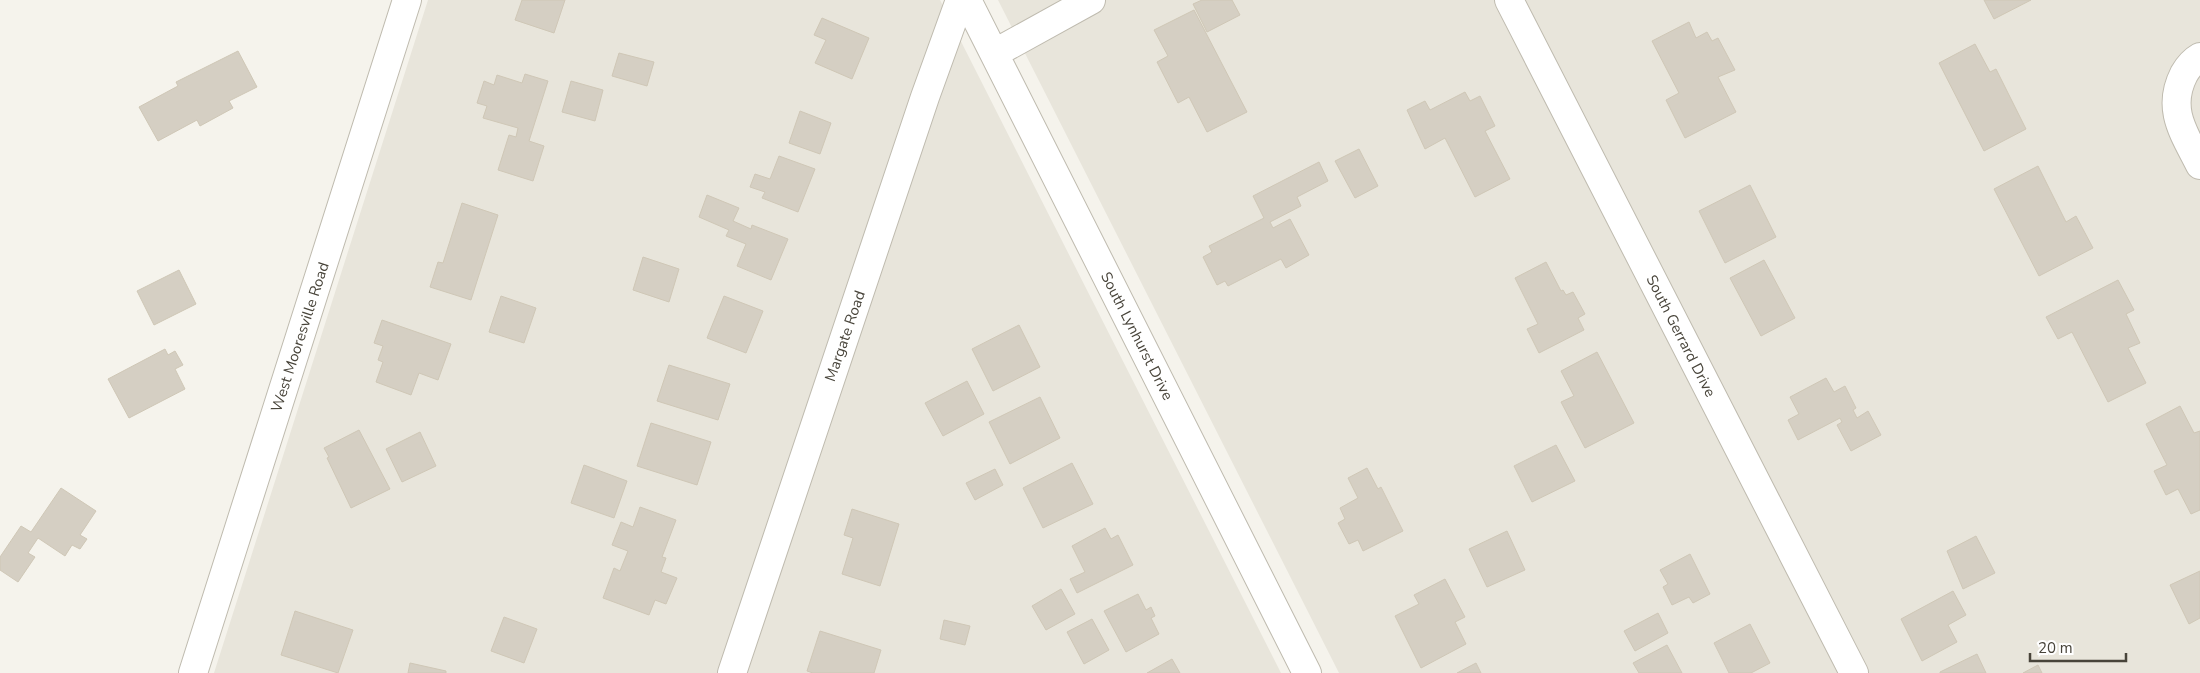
<svg xmlns="http://www.w3.org/2000/svg" width="2200" height="673" font-family="'Nunito Sans',sans-serif">
<rect width="100%" height="100%" fill="#f5f3ec"/>
<path fill="#e8e5db" d="M428 0H940L1281 673H214Z
M998 0H2200V673H1339Z"/>
<path fill="#d5cfc3" stroke="#cfc7b6" d="M522 0H565L554 33 515 20Z
M1202 0H1232L1240 15 1207 32 1193 4Z
M1984 0H2031L1994 19Z
M1194 10 1247 112 1207 132 1189 97 1178 103 1157 62 1168 56 1154 30Z
M822 18 869 38 852 79 815 63 826 40 814 35Z
M1689 22 1696 38 1707 32 1712 41 1718 38 1735 70 1718 77 1736 112 1685 138 1666 100 1679 93 1652 41Z
M1975 44 1990 72 1996 69 2026 129 1984 151 1939 63Z
M238 51 257 87 229 101 233 108 200 126 197 120 158 141 139 107 178 86 176 82Z
M619 53 654 62 647 86 612 76Z
M525 74 548 81 529 141 544 146 533 181 498 170 509 135 516 137 518 128 483 118 487 106 477 103 484 81 494 85 497 75 522 83Z
M571 81 603 90 595 121 562 112Z
M1465 92 1470 101 1480 96 1495 126 1485 131 1510 179 1475 197 1445 138 1425 149 1407 110 1425 101 1430 110Z
M800 111 831 123 820 154 789 143Z
M1359 149 1378 186 1355 198 1335 161Z
M779 156 815 169 798 212 762 198 765 192 750 187 755 174 770 179Z
M1319 162 1328 181 1297 197 1301 206 1270 222 1273 228 1290 219 1309 255 1286 268 1281 259 1228 286 1225 281 1217 285 1203 257 1212 252 1209 246 1264 218 1253 196Z
M2038 166 2066 222 2076 216 2093 248 2039 276 1994 189Z
M1750 185 1776 237 1725 263 1699 211Z
M707 195 739 208 733 221 751 229 752 225 788 239 771 280 737 266 746 244 726 236 729 230 699 217Z
M462 203 498 215 471 300 430 287 438 262 443 263Z
M643 257 679 269 669 302 633 290Z
M1764 260 1795 318 1761 336 1730 278Z
M1546 262 1561 291 1563 290 1566 295 1573 292 1585 314 1578 318 1584 330 1539 353 1527 329 1538 324 1515 278Z
M179 270 196 304 154 325 137 291Z
M2118 280 2134 310 2126 314 2140 343 2128 348 2146 383 2108 402 2072 332 2058 339 2046 317Z
M501 296 536 308 524 343 489 332Z
M724 296 763 311 746 353 707 338Z
M382 320 451 344 438 380 419 373 411 395 376 382 383 362 378 360 383 346 374 343Z
M1019 325 1040 367 993 391 972 349Z
M165 349 168 355 175 351 183 365 175 369 185 389 129 418 108 379Z
M1597 352 1634 423 1585 448 1561 402 1574 396 1561 371Z
M669 365 730 384 718 420 657 401Z
M1826 378 1834 392 1845 386 1856 408 1853 410 1857 418 1868 411 1881 435 1851 451 1837 425 1842 422 1840 418 1798 440 1788 420 1799 414 1790 397Z
M967 381 984 414 943 436 925 403Z
M1040 397 1060 438 1010 464 989 422Z
M2180 406 2194 433 2200 431V510L2191 514 2178 489 2166 495 2154 471 2167 465 2146 424Z
M651 423 711 442 697 485 637 466Z
M359 430 390 489 351 508 327 458 329 457 324 448Z
M420 432 436 466 402 482 386 449Z
M1556 445 1575 481 1532 502 1514 466Z
M1072 463 1093 504 1043 528 1023 488Z
M584 465 627 481 614 518 571 503Z
M1367 468 1378 489 1381 487 1403 531 1363 551 1358 540 1349 544 1338 523 1345 519 1340 508 1358 498 1348 478Z
M995 469 1003 485 975 500 966 483Z
M61 488 96 511 80 535 87 539 80 549 72 545 65 556 38 538 28 553 35 557 18 582 0 570V557L21 526 31 532Z
M640 507 676 520 662 557 666 558 661 572 677 578 666 604 655 600 649 615 603 598 614 568 620 571 628 551 612 545 621 522 633 527Z
M852 509 899 524 880 586 842 574 853 538 844 535Z
M1105 528 1111 539 1118 535 1133 565 1077 593 1070 579 1085 572 1072 546Z
M1507 531 1525 570 1487 587 1469 549Z
M1976 536 1995 573 1963 589 1947 551Z
M1690 554 1710 594 1693 603 1689 597 1672 605 1663 587 1668 584 1660 570Z
M2200 571V618L2189 624 2170 585Z
M1445 579 1465 617 1455 622 1466 644 1421 668 1395 616 1419 604 1414 595Z
M1061 589 1075 614 1046 630 1032 606Z
M1953 591 1966 615 1948 625 1957 642 1922 661 1901 619Z
M1138 594 1146 610 1151 607 1155 616 1151 618 1159 634 1126 652 1104 611Z
M295 611 353 630 338 673 281 655Z
M1658 613 1668 633 1635 651 1624 631Z
M504 617 537 629 524 663 491 651Z
M1092 619 1109 650 1084 664 1067 632Z
M944 620 970 626 965 645 940 639Z
M1750 624 1770 663 1751 673H1729L1714 643Z
M820 631 881 650 874 673H813L807 671Z
M1667 645 1682 673H1639L1633 663Z
M1977 654 1986 673H1940V672Z
M1172 659 1180 673H1147Z
M410 663 446 671V673H408Z
M1476 663 1481 673H1457Z
M2038 665 2042 673H2023Z"/>
<g fill="none" stroke-linecap="round" stroke-linejoin="round">
<defs>
<path id="minor" d="M967 0 1307 673
M1509 0 1854 673
M995 53 1091 0
M2200 57C2193 61 2188 67 2184 74 2166 109 2184 133 2200 165
M193 673 407 0
M732 673 925 97 960 0"/>
</defs>
<use href="#minor" stroke="#bfbbaf" stroke-width="30"/>
<use href="#minor" stroke="#fff" stroke-width="28"/>
</g>
<g text-anchor="middle" dominant-baseline="central" stroke-width="5" stroke-linejoin="round" paint-order="stroke">
<g font-size="15" fill="#48443a" stroke="#fff">
<text transform="translate(845 336) rotate(-71)">Margate Road</text>
<text transform="translate(1137 336) rotate(63)">South Lynhurst Drive</text>
<text transform="translate(1681 336) rotate(63)">South Gerrard Drive</text>
<text transform="translate(300 337) rotate(-72)">West Mooresville Road</text>
</g>
</g>
<path d="M2030 653v8h96v-8" fill="none" stroke="#48443a" stroke-width="2.5"/>
<text x="2038" y="653" font-size="15" fill="#48443a" stroke="#ffffff" stroke-width="4" paint-order="stroke">20 m</text>
</svg>
